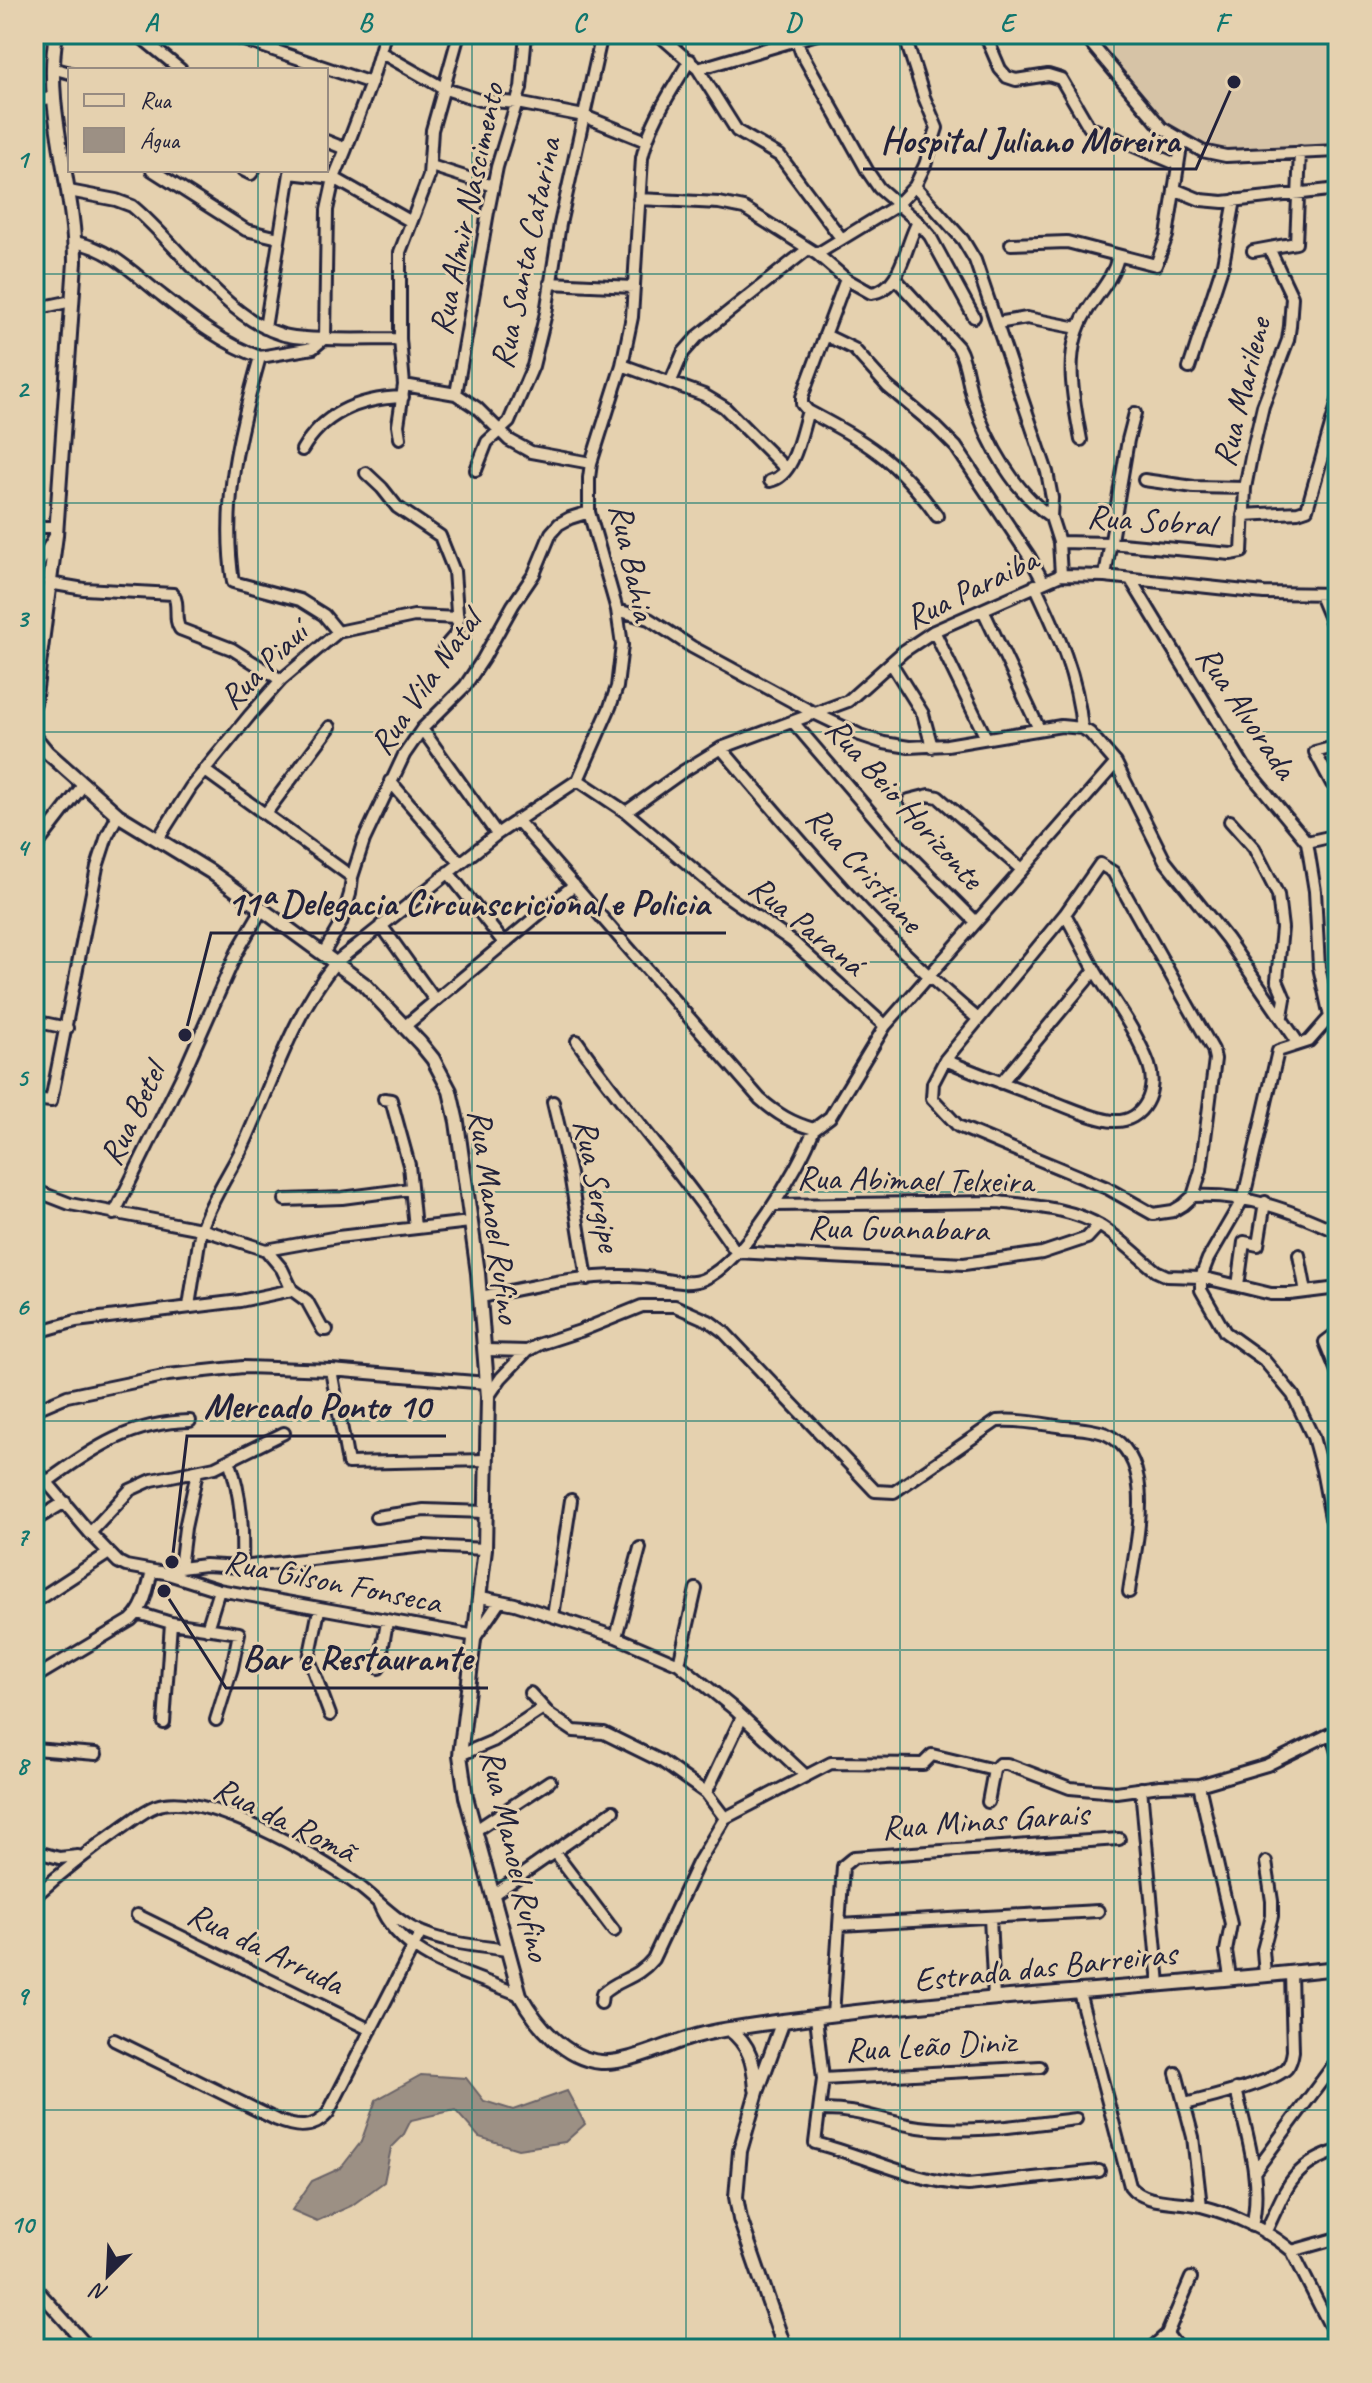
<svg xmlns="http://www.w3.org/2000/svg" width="1372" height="2383" font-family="Caveat,sans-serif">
<rect width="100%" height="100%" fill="#e5d1af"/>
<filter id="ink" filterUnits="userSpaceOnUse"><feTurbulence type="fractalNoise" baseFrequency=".0125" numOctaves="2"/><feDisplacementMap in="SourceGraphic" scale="16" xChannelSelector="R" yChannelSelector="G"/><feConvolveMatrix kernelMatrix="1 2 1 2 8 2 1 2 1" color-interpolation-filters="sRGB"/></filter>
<g filter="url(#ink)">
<path fill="#d6c3a6" d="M1091 34H1333L1338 38V149L1226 151 1198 142 1167 126Z"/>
<path fill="#9c9084" stroke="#6b6467" stroke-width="2" d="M421 2075 466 2078 484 2101 513 2110 567 2091 585 2124 565 2142 518 2149 479 2137 455 2110 411 2120 403 2136 391 2148 384 2182 351 2206 317 2221 292 2210 312 2181 341 2168 361 2142 376 2100Z"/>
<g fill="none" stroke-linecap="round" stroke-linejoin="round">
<defs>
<path id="minor" d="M137 34 181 70
M226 34 371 83
M658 34 698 69 737 131 780 156 841 238
M795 34 801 52 868 172 879 188 918 222 930 236 974 317
M985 34 1000 69 1007 77 1016 80 1048 75 1061 79 1089 127 1176 164
M1083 34 1162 128 1202 151 1226 156 1338 151
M380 52 445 89 464 95 479 100 517 103 584 116 646 141
M52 68 70 73
M698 69 817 34
M34 100 53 98
M326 141 346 149 334 178 327 210 325 338 313 348 260 357C239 431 221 504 233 582L300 600 324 615 338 632
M346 149 371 83 385 34
M431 166 493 186
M152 170 246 230 279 238
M243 170 251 174 254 170
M915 186 963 240 975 260 1047 472 1052 498 1051 517 1059 542 1061 575
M1174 189 1201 200 1223 202 1338 189
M69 191 116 200 132 206C180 245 232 329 294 337 328 341 365 339 400 339
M639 199 719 203 744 208 817 254 846 279 871 293C902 290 905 244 918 222
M75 242C109 249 129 269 155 290 188 316 220 343 260 357
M1011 244 1067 242 1156 265 1167 236 1182 140
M1253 251 1296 243 1300 152
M817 254 896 206 915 186 925 165 937 128 924 97 904 34
M895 278 958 347C968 364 967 384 974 402 988 444 1014 491 1051 517
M846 279 802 397V404L808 411C868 443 896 459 937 516
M550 283 633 287
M34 309 72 301
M997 323 1027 318 1078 328
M265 328 290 173 334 178 410 221
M825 335 854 349 888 387 936 427 956 447 1029 556 1043 581
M622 365 704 395 724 407 786 469
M1189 368 1223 264 1235 200
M671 381 683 353 697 337 808 249
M404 385 456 394 477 408 509 440 531 452 591 463
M456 394 488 212 497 167 521 88 526 34
M400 438 398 425 404 385 400 339V252L429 176 432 130 459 34
M1081 440C1073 397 1062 351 1087 311 1099 292 1113 278 1118 257
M302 450C324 412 362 398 403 397
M476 470 487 442 509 422 533 366 546 313 560 224 602 34
M366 473 382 488 397 507 440 536 454 571 458 626 456 634 444 648
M1144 480 1194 487 1245 488
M770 481C795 476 801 432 808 411
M1243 515 1298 512 1307 509 1338 401
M34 527H56
M1059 542 1110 543 1231 554 1242 552 1245 488 1251 457 1263 406 1288 340 1290 326 1292 297 1269 248
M34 572 55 536
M1105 576 1128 440 1135 413
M1131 580 1244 766 1307 842 1315 891 1319 967 1330 1017
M49 583 84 589 173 594C180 604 173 619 180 629L232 649 281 680
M1035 585C1058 634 1077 674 1082 728
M1320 595 1338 638
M617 610 649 619 692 647 814 713 860 735 884 743 909 747 947 745 1061 726 1082 728 1090 733 1116 763 1165 861 1227 939 1299 1044
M983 610 1039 729
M934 631 986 738
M891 663 923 714 932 747
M793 722 895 841 976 922
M422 729 497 834
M721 748C802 843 881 939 977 1018
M204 770 352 877
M578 780 626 812 717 889 793 942 885 1026
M390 781 460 863
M1332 784 1315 752 1338 746
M909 800 929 795 938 797 1021 869
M626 812 682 772 721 748 848 701 904 651 934 631 1061 575 1105 576 1264 593 1338 594
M266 813 330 727
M517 820 760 1099C777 1114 792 1123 814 1129
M1230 821 1254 848 1278 895 1282 928 1277 980 1285 999 1282 1016
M158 839 191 787 250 715 281 680 338 632 414 616 459 618
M1307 842 1338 835
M34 849 84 784
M1100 864 1113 872 1213 1050 1215 1059 1201 1170 1193 1196 1183 1205 1173 1211 1153 1214 1107 1188 958 1126 932 1098 933 1083 945 1060 1065 914Z
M448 872 504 943
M381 925 435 1000
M323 954 341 923 350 894 352 877 364 840 404 755 422 729 465 686 483 659 513 605 534 574 551 533 559 524 570 518 589 512
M1338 1015 1330 1017 1309 1041 1278 1051 1244 1197 1208 1259 1201 1277V1290L1225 1332 1264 1360 1293 1395 1313 1437 1322 1470 1331 1518 1338 1532
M34 1021 67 1028
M405 1026 574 885
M577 1041C627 1113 687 1178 736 1252
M945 1060C981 1075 1018 1089 1054 1102 1073 1109 1094 1119 1113 1121 1144 1123 1158 1090 1149 1065 1137 1032 1115 1003 1097 974 1086 954 1076 934 1065 914
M1001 1083 1095 970
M34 1099 51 1101 97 867 107 836 118 815
M384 1099 391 1100 409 1165 415 1228
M553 1102 570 1174 587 1279
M814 1129 830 1117 885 1026 1116 763
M34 1190 70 1204 201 1229 266 1250 338 1237 470 1222
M1193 1196C1246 1193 1290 1210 1338 1232
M285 1200 342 1198 410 1189
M775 1205 998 1202C1032 1206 1073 1208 1102 1227 1122 1240 1138 1256 1156 1271L1167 1276 1201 1277 1271 1294H1290L1338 1288
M114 1214 183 1074 237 952 262 909
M266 1250 282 1269 292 1290 307 1301 323 1330H327
M736 1252 964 1264 1042 1253 1087 1238 1099 1225
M1299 1255 1306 1292
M1238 1286 1244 1242 1258 1245 1265 1202
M481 1297C533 1286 590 1272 644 1277 662 1278 686 1287 704 1279 744 1261 799 1169 814 1129
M189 1306 201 1229 206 1217C217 1190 234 1166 246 1140 273 1080 293 1015 335 963L497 834 578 780 610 707 617 687 622 645 617 610 589 512V478L591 463 622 365 632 317 642 158C650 122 671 91 690 60
M1338 1332 1325 1342 1338 1374
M34 1333 76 1321 240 1301 292 1290
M485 1350 527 1351
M331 1370 348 1463 487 1460
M488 1397 501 1378 527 1351 540 1344 580 1331 642 1306H675L709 1321 724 1332 875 1491 894 1492 997 1421C1019 1419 1042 1424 1064 1427 1078 1428 1093 1429 1106 1434 1160 1459 1135 1545 1129 1592
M34 1410 67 1396 168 1375 243 1367 331 1370 487 1383
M229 1460C242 1496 243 1529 242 1567
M34 1467 90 1533 118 1562 126 1566 165 1573 219 1590 476 1636 500 1601
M48 1481C93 1448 132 1422 190 1421
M376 1517 424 1510 486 1512
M34 1521 65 1502
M90 1533 130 1490 152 1480 215 1467 284 1433
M180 1568 185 1528 197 1472
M165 1573 172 1569 205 1565 242 1567 424 1546 485 1549
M481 1597 515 1604 616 1637 679 1664 733 1708 806 1776
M34 1602 109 1553
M319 1610 309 1659 330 1715
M138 1613 171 1623 239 1633 232 1668 216 1720
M553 1616 571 1500
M207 1629 219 1590
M616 1637 640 1548
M679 1664 696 1589
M379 1668 387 1622
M34 1678 131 1620C145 1607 147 1589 152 1571
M530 1693 550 1715 574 1731 604 1733 661 1761 706 1793 725 1818
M164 1723 171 1623
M1332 1733 1338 1752
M34 1749 96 1754
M460 1755 493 1741 543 1708
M1199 1785 1231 1924 1226 1951 1230 1977
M1141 1788 1159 1984
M706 1793 742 1717
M988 1802 994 1770 999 1764H1007L1070 1788 1116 1792 1160 1786 1199 1785 1267 1765 1338 1730
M476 1830 550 1781
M34 1851 59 1858 78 1856
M555 1853 614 1931
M34 1870V1894
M494 1894 613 1811
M34 1897C62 1872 90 1850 120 1829 132 1821 143 1811 156 1806 204 1789 316 1855 356 1884 376 1898 392 1918 414 1929 441 1943 478 1946 508 1950
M379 1904C401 1960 469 1973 520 1995
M137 1915 371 2030
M990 1917 994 1999
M840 1925 1098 1911
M1265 1975 1263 1950 1272 1916V1901L1266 1862
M1079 1992 1130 2186C1144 2205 1179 2200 1201 2206 1232 2214 1268 2230 1292 2251L1329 2324
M601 2003 602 1994C619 1978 636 1980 653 1959L698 1863 725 1818 831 1763 923 1764 932 1755 994 1770
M833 2015 843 1866 854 1857 1119 1839
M816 2017 823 2079 815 2143C866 2156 915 2182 968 2185L1099 2171
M114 2040 277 2120C296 2128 314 2130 328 2113L421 1932
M1176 2073 1193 2137 1201 2206
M823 2079 1040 2067
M1236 2089C1246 2134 1263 2180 1252 2226
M1186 2104C1207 2098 1273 2083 1287 2068 1291 2063 1292 2058 1293 2051L1291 1973
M821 2110C859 2109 884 2122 919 2127 972 2134 1024 2125 1076 2119
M1255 2171 1338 2059
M1265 2233C1286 2191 1289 2166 1338 2151
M1292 2251 1338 2238
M34 2286 90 2349
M1167 2334 1179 2349
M1150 2349 1167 2334 1191 2278"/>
<path id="major" d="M34 703 56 535 75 262C75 186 43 110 56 34
M34 736 47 752 118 815 211 872 364 984 420 1043 433 1059 450 1091 457 1122 478 1273 488 1397 485 1549 460 1755 466 1797 520 1995C536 2024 565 2059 601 2062 630 2064 671 2042 700 2035 727 2028 756 2025 783 2021 967 1996 1153 1988 1338 1968
M783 2021 757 2092 740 2151 736 2197 740 2219 785 2349
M729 2029C750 2044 754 2064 756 2089"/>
</defs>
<use href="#minor" stroke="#22223b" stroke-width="16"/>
<use href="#major" stroke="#22223b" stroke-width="18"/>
<use href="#minor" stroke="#e5d1af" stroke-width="10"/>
<use href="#major" stroke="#e5d1af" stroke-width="12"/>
</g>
</g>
<path fill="none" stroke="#0f766e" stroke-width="2" stroke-opacity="0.55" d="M258 34V70M472 34V2349M686 34V2349M900 34V2349M1114 34V2349M258 170V2349M34 274H1338M34 503H1338M34 732H1338M34 962H1338M34 1192H1338M34 1421H1338M34 1650H1338M34 1880H1338M34 2110H1338"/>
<g text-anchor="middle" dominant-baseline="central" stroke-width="6" stroke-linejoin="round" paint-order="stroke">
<g font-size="34" fill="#22223b" stroke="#e5d1af">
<text transform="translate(466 209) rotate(-78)">Rua Almir Nascimento</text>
<text transform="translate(525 253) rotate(-78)">Rua Santa Catarina</text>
<text transform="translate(1241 392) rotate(-76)">Rua Marilene</text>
<text transform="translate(1151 520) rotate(4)">Rua Sobral</text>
<text transform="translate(633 562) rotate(78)">Rua Bahia</text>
<text transform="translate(971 588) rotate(-26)">Rua Paraiba</text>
<text transform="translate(263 665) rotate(-45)">Rua Piauí</text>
<text transform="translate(425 682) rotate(-55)">Rua Vila Natal</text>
<text transform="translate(1247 712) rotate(56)">Rua Alvorada</text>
<text transform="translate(905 803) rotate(48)">Rua Beio Horizonte</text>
<text transform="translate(865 869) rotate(48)">Rua Cristiane</text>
<text transform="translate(807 925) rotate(39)">Rua Paraná</text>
<text transform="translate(132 1114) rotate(-64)">Rua Betel</text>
<text transform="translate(915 1179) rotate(1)">Rua Abimael Telxeira</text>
<text transform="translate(598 1185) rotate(79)">Rua Sergipe</text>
<text transform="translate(495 1216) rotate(82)">Rua Manoel Rufino</text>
<text transform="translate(898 1228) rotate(1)">Rua Guanabara</text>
<text transform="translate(333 1581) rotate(11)">Rua Gilson Fonseca</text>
<text transform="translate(285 1819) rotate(26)">Rua da Romã</text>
<text transform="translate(985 1820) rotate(-4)">Rua Minas Garais</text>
<text transform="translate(516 1855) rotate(77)">Rua Manoel Rufino</text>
<text transform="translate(266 1948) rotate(26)">Rua da Arruda</text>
<text transform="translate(1045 1966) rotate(-6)">Estrada das Barreiras</text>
<text transform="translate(930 2045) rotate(-3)">Rua Leão Diniz</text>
</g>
</g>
<path fill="none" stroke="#22223b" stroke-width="3" d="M1234 82L1196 169H863M185 1035L211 933H726M172 1562L187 1436H446M164 1591L226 1688H488"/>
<g fill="#22223b" stroke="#e5d1af" stroke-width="3">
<circle cx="1234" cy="82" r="8"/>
<circle cx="185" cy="1035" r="8"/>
<circle cx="172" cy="1562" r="8"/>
<circle cx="164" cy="1591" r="8"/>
</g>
<g font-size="36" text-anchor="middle" font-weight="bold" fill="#22223b" stroke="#e5d1af" stroke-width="6" stroke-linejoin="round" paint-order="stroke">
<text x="1030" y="152">Hospital Juliano Moreira</text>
<text x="468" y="915">11ª Delegacia Circunscricional e Policia</text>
<text x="317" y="1418">Mercado Ponto 10</text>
<text x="357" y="1670">Bar e Restaurante</text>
</g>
<rect width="1372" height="2383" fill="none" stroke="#e5d1af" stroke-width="88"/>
<rect x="68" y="68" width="260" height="104" fill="#e5d1af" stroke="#978b81" stroke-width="2"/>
<rect x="84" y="94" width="40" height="12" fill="#e5d1af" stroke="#978b81" stroke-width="2"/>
<text x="140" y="108" font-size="24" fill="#22223b">Rua</text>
<rect x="84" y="128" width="40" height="24" fill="#9c9084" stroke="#978b81" stroke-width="2"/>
<text x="140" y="148" font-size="24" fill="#22223b">Água</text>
<g transform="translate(108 2275) rotate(204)" stroke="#e5d1af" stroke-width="6" paint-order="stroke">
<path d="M0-6L14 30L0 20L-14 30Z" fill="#22223b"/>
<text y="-12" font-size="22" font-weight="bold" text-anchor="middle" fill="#22223b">N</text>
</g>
<rect x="44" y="44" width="1284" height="2295" fill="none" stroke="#0f766e" stroke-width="3"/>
<g font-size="26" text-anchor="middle" font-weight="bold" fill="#0f766e">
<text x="151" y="31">A</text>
<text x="365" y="31">B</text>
<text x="579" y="31">C</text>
<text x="793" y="31">D</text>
<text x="1007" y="31">E</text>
<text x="1221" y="31">F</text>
<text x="22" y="168">1</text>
<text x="22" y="397">2</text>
<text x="22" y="627">3</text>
<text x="22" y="856">4</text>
<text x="22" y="1086">5</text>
<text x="22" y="1315">6</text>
<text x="22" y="1545">7</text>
<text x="22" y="1774">8</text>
<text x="22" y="2004">9</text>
<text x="22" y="2233">10</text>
</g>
</svg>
